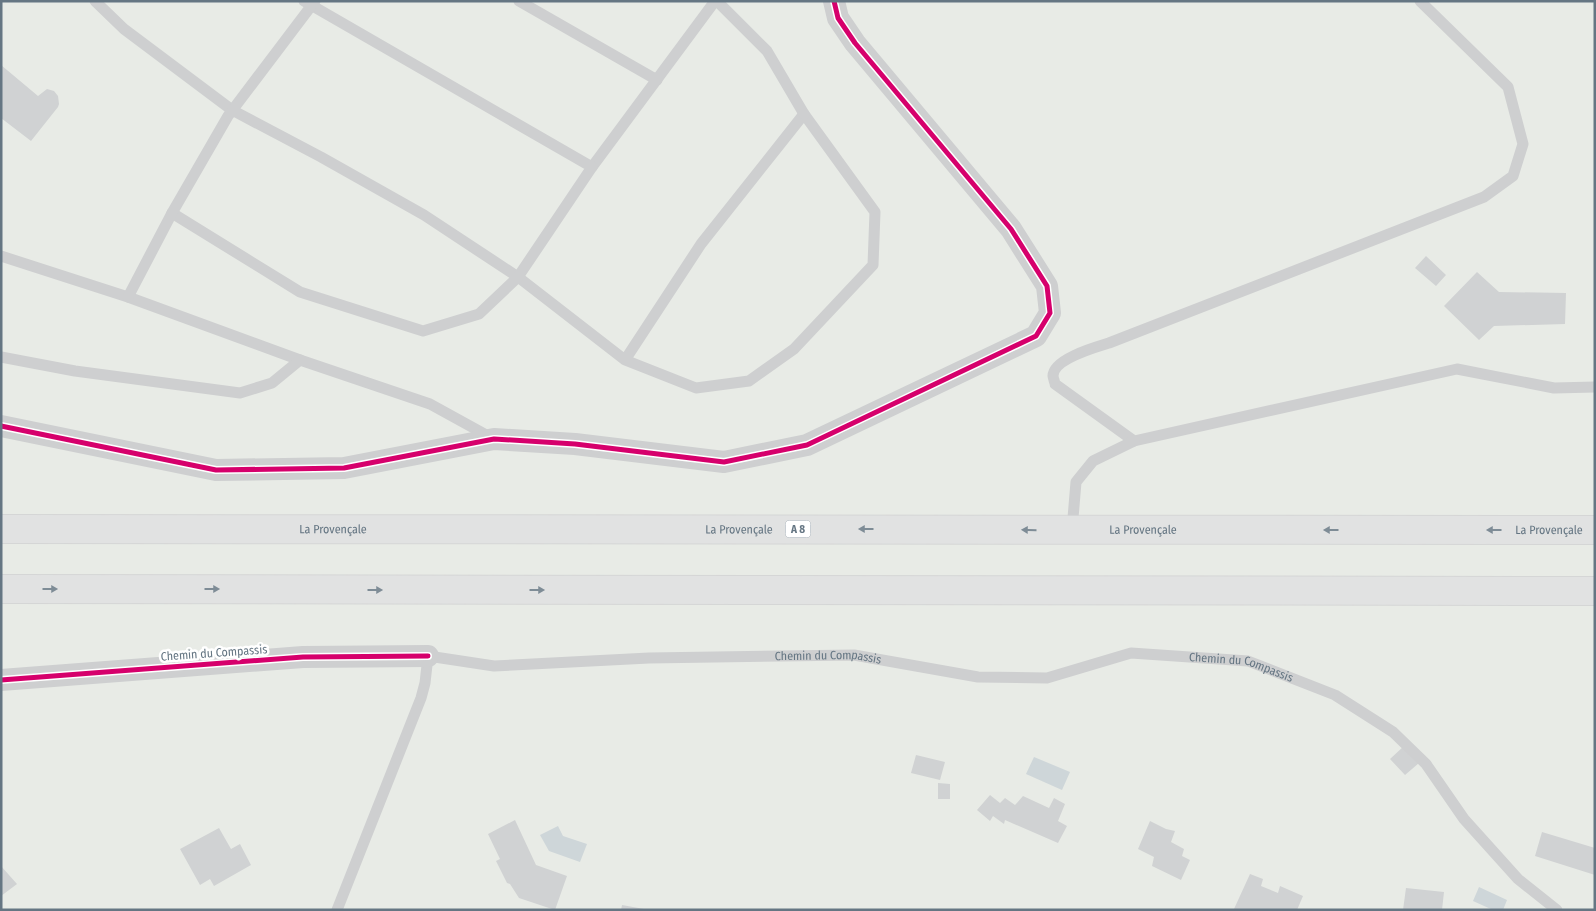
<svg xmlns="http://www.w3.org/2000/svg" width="1596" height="911" font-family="'Fira Sans Condensed',sans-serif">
<rect width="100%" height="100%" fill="#f9f9f9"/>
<path fill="#e8ebe6" d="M1 1H1595V910H1Z"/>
<path fill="#ced6d9" d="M1034 757 1070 772 1062 790 1026 774Z
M558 826 563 836 587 844 580 862 549 851 540 835Z
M1479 887 1507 900 1503 910H1493L1473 901Z"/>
<path fill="#d0d2d3" d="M1 65 38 96 47 89 54 91 58 96 59 104 58 107 31 141 1 118Z
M1426 256 1446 275 1436 286 1415 268Z
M1477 272 1499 292 1566 293 1565 324 1494 326 1479 340 1444 306Z
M1404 746 1419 763 1405 775 1390 759Z
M916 755 945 762 940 780 911 773Z
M938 783 950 784V799H938Z
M990 795 1000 803 1005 798 1015 805 1023 796 1049 808 1054 798 1065 804 1058 821 1067 826 1058 843 1005 820 1004 824 993 816 990 821 977 810Z
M515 820 536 865 567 876 555 910 519 898 510 884 507 883 496 861 500 859 488 834Z
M1150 821 1166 829 1175 831 1171 842 1184 849 1182 856 1190 860 1181 880 1152 866 1154 857 1138 849Z
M219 828 231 849 240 844 251 865 214 886 210 879 200 885 180 849Z
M1542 832 1595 848V875L1535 856Z
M1 866 17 884 1 896Z
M1250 874 1263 879 1261 886 1278 893 1280 886 1303 896 1297 910 1234 909Z
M1406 888 1444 892 1442 910H1403Z
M622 905 644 909V910H621Z"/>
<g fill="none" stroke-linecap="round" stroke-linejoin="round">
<defs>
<g id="highway">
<path id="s2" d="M1 529 1595 530"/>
<path d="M1 589 1595 591"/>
</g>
</defs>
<use href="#highway" stroke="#d5d6d6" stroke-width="30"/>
<g stroke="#cecfd0" stroke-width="11">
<path d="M95 1 124 29 232 110 321 157 424 215 518 277 625 360 701 244 804 114 875 212 873 265 794 349 749 381 696 388 625 360"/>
<path d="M519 1 657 80"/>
<path d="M717 1 767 51 804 114"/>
<path d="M1420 1 1508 87 1523 144 1513 176 1484 197 1109 343C1096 347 1053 359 1053 376 1053 377 1055 383 1055 384L1134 441 1457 369 1554 388 1595 387"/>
<path d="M592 167 715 1"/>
<path d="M172 213 300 292 423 331 479 314 518 277 592 167 304 1"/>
<path d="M1 256 128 297 300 360"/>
<path d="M128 297 172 213 228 116 315 1"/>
<path d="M1 357 75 371 240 393 272 383 300 360 430 404 490 437"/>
<path d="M1072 530 1076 482 1093 461 1134 441"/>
<path id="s1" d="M337 910 421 698 425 683 428 656 494 666 649 658 854 655 978 677 1047 678 1131 653 1248 661 1335 695 1393 732 1426 764 1464 819 1518 879 1557 910"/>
</g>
<path stroke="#cecfd0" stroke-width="22" d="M1 426 216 470 344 468 494 439 575 444 724 462 807 445 1036 336 1050 313 1047 286 1011 229 855 43 838 18 834 1
M1 680 303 657 428 656"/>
<use href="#highway" stroke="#e1e2e2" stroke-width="28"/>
<defs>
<path id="cycleway" d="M1 426 216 470 344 468 494 439 575 444 724 462 807 445 1036 336 1050 313 1047 286 1011 229 855 43 838 18 834 1
M1 680 303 657 428 656"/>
</defs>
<use href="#cycleway" stroke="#fff" stroke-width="8"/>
<use href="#cycleway" stroke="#d6006c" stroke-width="5"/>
</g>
<defs><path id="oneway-solid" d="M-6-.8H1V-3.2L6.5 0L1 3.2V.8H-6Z" transform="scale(1.25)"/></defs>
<g fill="#7e8c96">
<use href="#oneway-solid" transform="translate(866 529) rotate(-180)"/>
<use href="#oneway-solid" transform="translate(1029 530) rotate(-179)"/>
<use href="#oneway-solid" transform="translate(1331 530) rotate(180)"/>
<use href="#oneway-solid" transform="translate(1494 530) rotate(180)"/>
<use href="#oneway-solid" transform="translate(50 589)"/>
<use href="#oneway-solid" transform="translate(212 589)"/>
<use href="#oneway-solid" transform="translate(375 590)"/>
<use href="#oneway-solid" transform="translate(537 590)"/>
</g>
<g text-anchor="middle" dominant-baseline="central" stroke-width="5" stroke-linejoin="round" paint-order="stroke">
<rect fill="#fff" stroke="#939fa8" stroke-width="1" x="785.5" y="520.5" width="25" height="17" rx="4"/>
<g font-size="11" font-weight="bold" fill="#657683">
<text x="798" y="529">A 8</text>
</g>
<g font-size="12" fill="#657683" stroke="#fff">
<text stroke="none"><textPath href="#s2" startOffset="332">La Provençale</textPath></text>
<text stroke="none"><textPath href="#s2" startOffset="738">La Provençale</textPath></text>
<text stroke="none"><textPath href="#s2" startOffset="1142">La Provençale</textPath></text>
<text stroke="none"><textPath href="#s2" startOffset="1548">La Provençale</textPath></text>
<text transform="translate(214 653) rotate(-4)">Chemin du Compassis</text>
<text stroke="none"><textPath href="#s1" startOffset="672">Chemin du Compassis</textPath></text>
<text stroke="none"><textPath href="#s1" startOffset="1092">Chemin du Compassis</textPath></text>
</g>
</g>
<rect width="1596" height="911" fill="none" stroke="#657683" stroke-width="5"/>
</svg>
